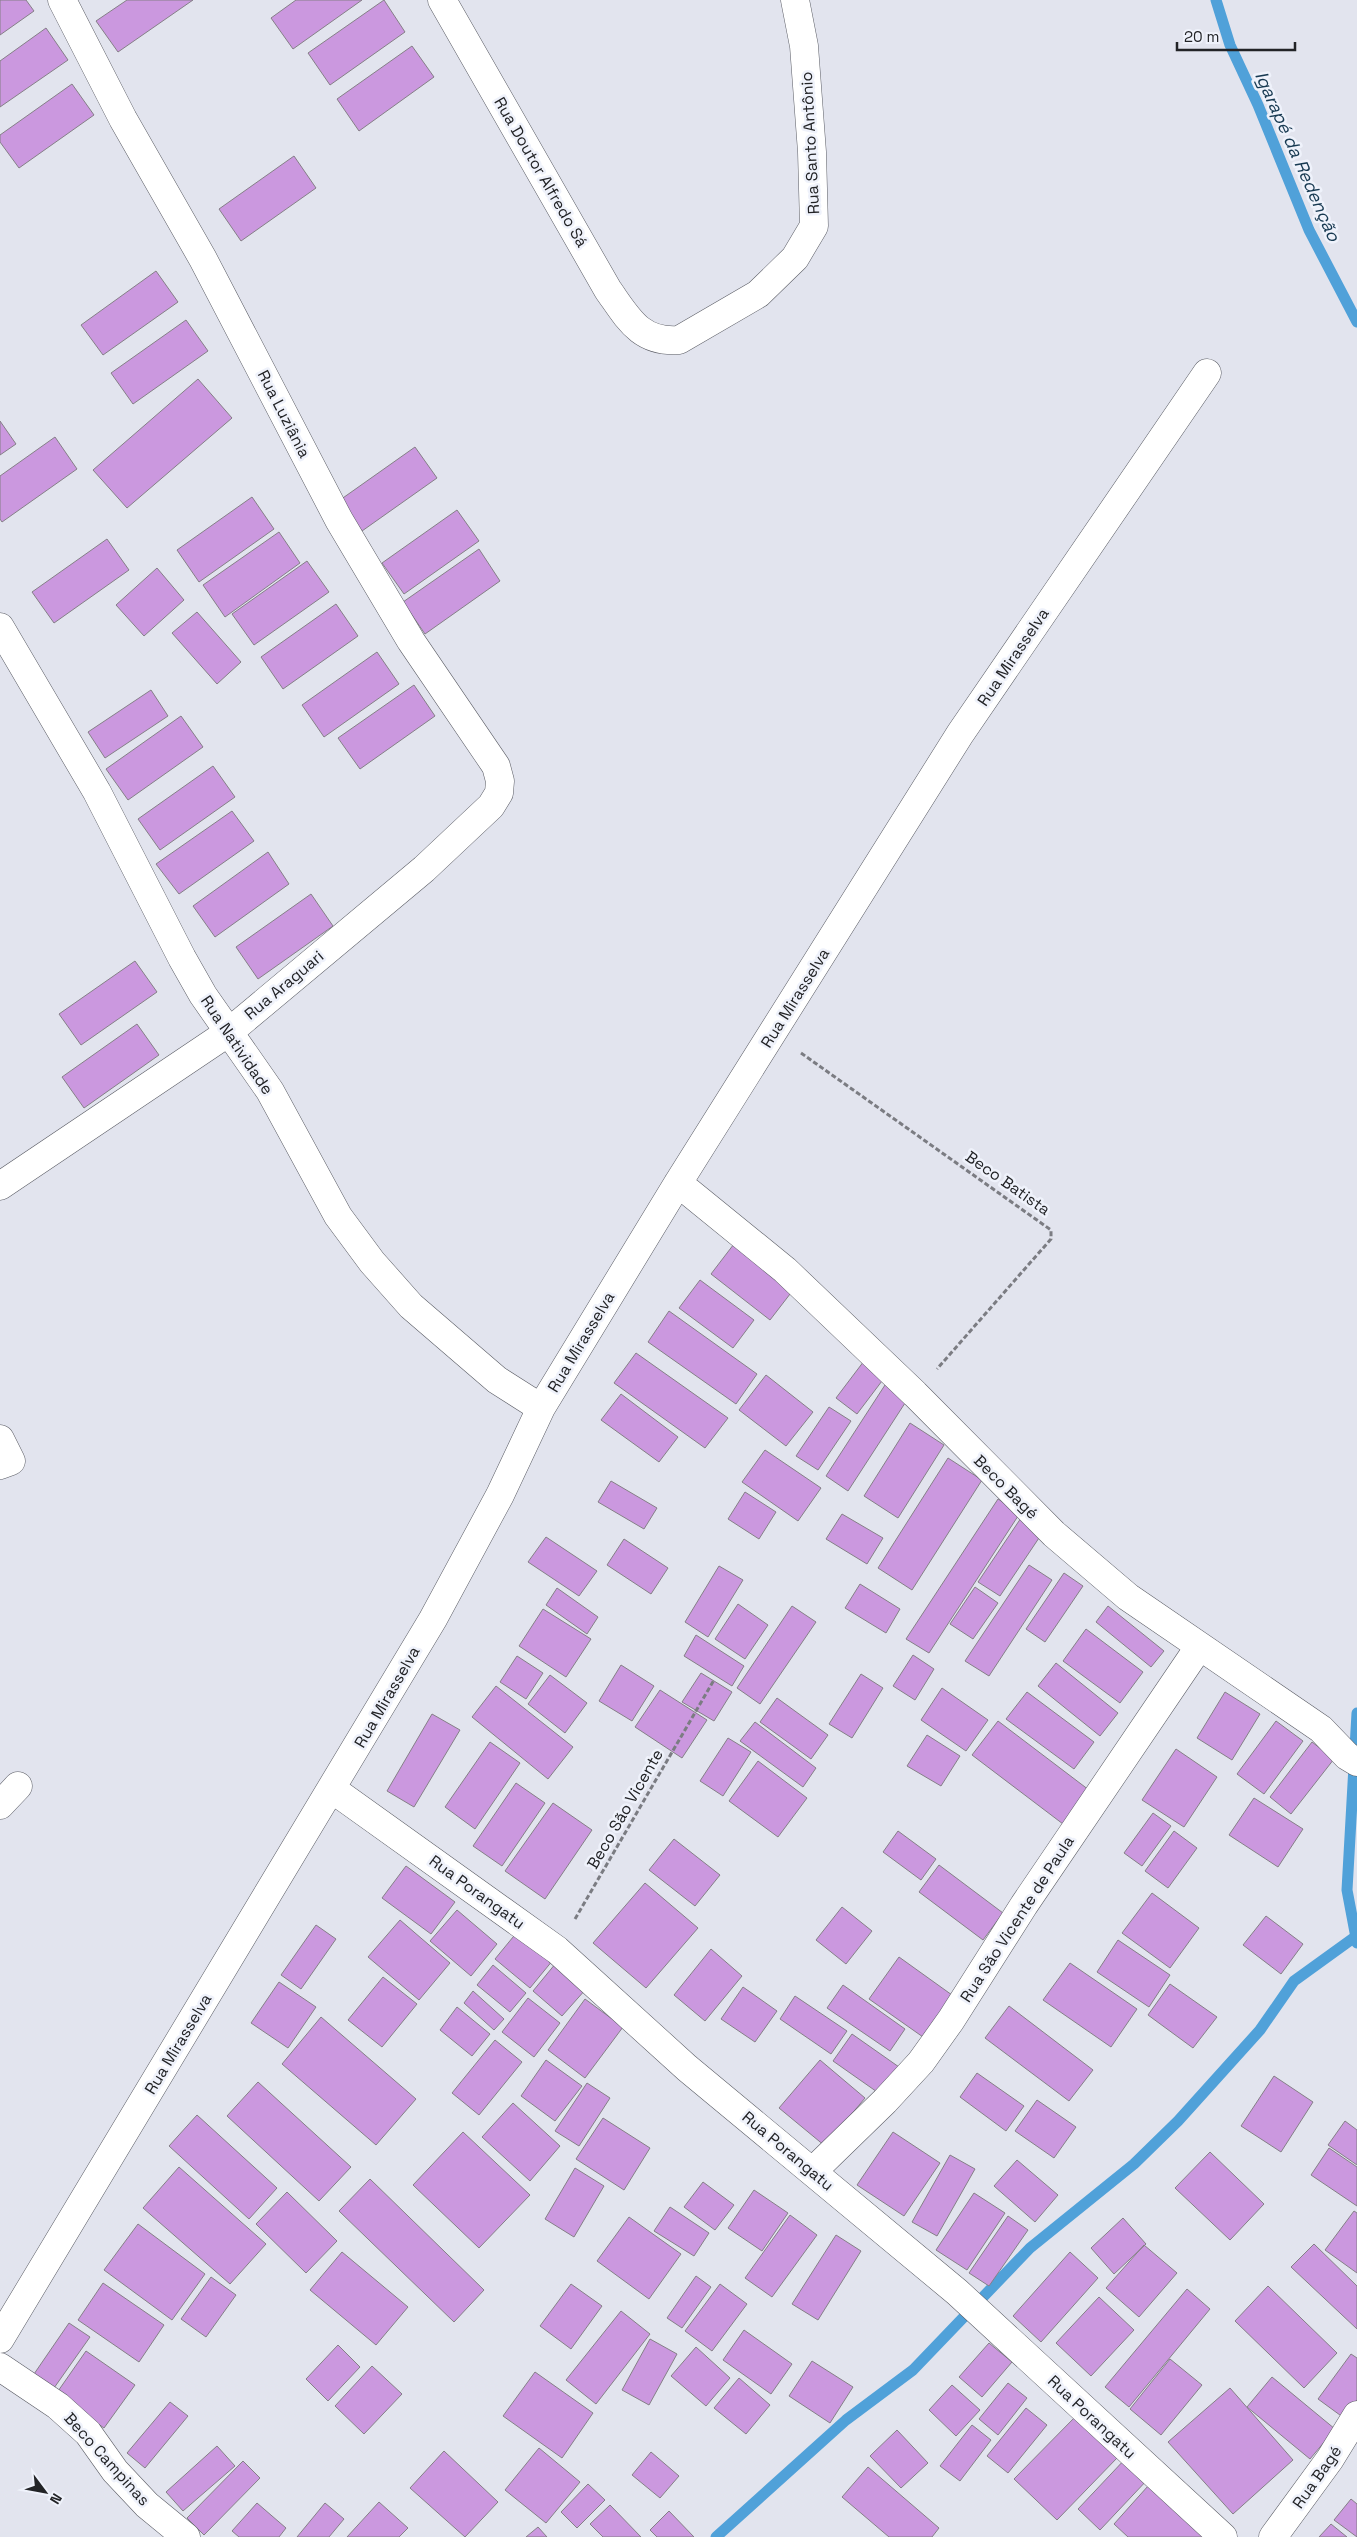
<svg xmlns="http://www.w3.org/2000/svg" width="1357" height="2537" font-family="'Space Grotesk',sans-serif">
<rect width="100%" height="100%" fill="#e2e4ee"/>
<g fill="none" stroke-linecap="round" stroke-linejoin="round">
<path stroke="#50a1d9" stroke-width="11" d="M1216 0 1230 45 1258 105 1309 230 1357 322
M1357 1943 1347 1890 1357 1713
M716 2537 846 2420 913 2370 1030 2248 1134 2164 1178 2121 1260 2030 1294 1981 1355 1937"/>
</g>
<path fill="#cb98df" stroke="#857f87" d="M0 0H26L34 11 0 35Z
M127 0H193L118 52 96 21Z
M296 0H362L293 49 271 18Z
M384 0 405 32 330 85 308 53Z
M46 28 68 60 0 107V61Z
M412 46 434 77 359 131 337 99Z
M72 84 94 115 19 168 0 142V135Z
M294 156 316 188 241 241 219 209Z
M156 271 178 302 103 355 81 325Z
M186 320 208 351 133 404 111 373Z
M198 379 232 418 127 508 93 470Z
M0 421 16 444 0 455Z
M55 437 77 469 2 522 0 519V476Z
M415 447 437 478 362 531 340 500Z
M252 497 274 529 199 582 177 550Z
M457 510 479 541 404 594 382 563Z
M279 532 300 563 225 617 203 585Z
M107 539 129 570 54 623 32 592Z
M479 549 500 581 425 634 403 602Z
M307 561 329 592 254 645 232 614Z
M157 568 184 600 144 636 116 605Z
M336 604 358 636 283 689 261 657Z
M197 612 241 662 217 684 172 633Z
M377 652 399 684 324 737 302 705Z
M414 685 435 716 360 769 338 738Z
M151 690 168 716 105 758 88 732Z
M181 716 203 747 128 800 106 769Z
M213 766 235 797 160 850 138 819Z
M232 811 254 841 179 894 156 864Z
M268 852 289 884 215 937 193 906Z
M311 894 333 926 258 979 236 947Z
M135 961 157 992 81 1045 59 1014Z
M137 1024 159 1055 84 1108 62 1077Z
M737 1240 797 1285 770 1320 711 1274Z
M700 1280 754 1320 733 1348 679 1308Z
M669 1311 757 1374 736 1404 648 1342Z
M636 1353 728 1418 705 1448 614 1383Z
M864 1361 885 1377 857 1414 836 1398Z
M766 1375 813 1412 786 1446 739 1410Z
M885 1385 907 1400 848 1491 826 1476Z
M621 1394 678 1437 659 1462 601 1420Z
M829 1407 851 1421 818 1470 796 1456Z
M910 1423 944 1445 898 1518 864 1496Z
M765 1450 821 1488 798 1521 742 1482Z
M948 1458 982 1480 912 1590 878 1568Z
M611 1481 657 1508 644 1529 598 1502Z
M745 1492 776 1512 759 1539 728 1519Z
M998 1499 1020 1513 929 1653 906 1639Z
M842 1514 883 1538 867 1564 826 1539Z
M1021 1518 1043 1532 1000 1596 978 1582Z
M546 1537 597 1571 579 1596 528 1562Z
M624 1539 668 1568 651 1594 607 1565Z
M1029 1565 1052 1580 989 1676 965 1661Z
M719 1566 743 1580 708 1637 685 1622Z
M1064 1573 1083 1586 1045 1642 1026 1629Z
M860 1584 900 1609 886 1633 845 1608Z
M975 1587 998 1603 973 1639 950 1624Z
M557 1588 598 1617 587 1634 546 1605Z
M738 1604 768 1625 745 1659 715 1639Z
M792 1606 816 1622 760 1704 737 1688Z
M1108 1606 1164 1651 1151 1667 1096 1622Z
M543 1609 591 1639 566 1677 519 1646Z
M1086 1629 1143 1672 1120 1703 1063 1661Z
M696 1635 744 1666 732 1686 684 1656Z
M913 1655 934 1669 915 1700 893 1686Z
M517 1656 543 1673 526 1699 500 1682Z
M1056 1663 1118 1713 1100 1736 1038 1686Z
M621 1665 654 1686 632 1721 599 1701Z
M701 1673 732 1692 714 1721 682 1702Z
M861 1674 883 1688 852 1738 829 1724Z
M550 1675 587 1703 565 1733 528 1704Z
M496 1686 573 1747 548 1779 472 1717Z
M942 1688 988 1720 966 1751 921 1720Z
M660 1690 707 1720 682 1758 635 1727Z
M1027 1692 1094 1742 1074 1769 1006 1719Z
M1225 1692 1260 1714 1232 1760 1197 1738Z
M777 1698 828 1735 811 1759 760 1722Z
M432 1714 460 1730 414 1807 387 1791Z
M998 1721 1089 1790 1063 1824 972 1755Z
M1276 1721 1303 1741 1264 1794 1237 1774Z
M755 1722 816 1768 803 1787 740 1741Z
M927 1735 960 1756 941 1786 907 1766Z
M728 1738 751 1752 723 1796 700 1781Z
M490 1742 520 1763 475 1829 445 1807Z
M1312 1742 1334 1759 1291 1814 1270 1797Z
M1176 1749 1217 1777 1184 1827 1142 1800Z
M758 1761 807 1798 778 1837 729 1801Z
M516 1783 545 1803 502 1866 473 1846Z
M1254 1798 1303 1829 1278 1867 1229 1835Z
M553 1803 592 1830 545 1899 505 1871Z
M1153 1813 1171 1826 1142 1866 1124 1853Z
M898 1831 936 1859 921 1880 883 1852Z
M1174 1831 1197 1848 1168 1888 1145 1871Z
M674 1839 720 1875 695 1906 649 1870Z
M939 1865 1003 1913 983 1940 919 1892Z
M406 1866 455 1902 431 1934 382 1898Z
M645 1883 698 1928 646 1988 593 1943Z
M1152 1893 1199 1928 1170 1968 1122 1933Z
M842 1907 872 1931 846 1964 816 1940Z
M457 1910 497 1944 471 1976 430 1941Z
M1266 1916 1303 1944 1281 1974 1243 1945Z
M400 1920 450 1963 419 2000 368 1957Z
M316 1925 336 1939 301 1989 281 1975Z
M518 1931 553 1960 530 1988 495 1959Z
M1118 1940 1170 1975 1149 2007 1097 1972Z
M711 1949 742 1976 705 2021 674 1995Z
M899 1957 952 1995 923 2037 869 1999Z
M556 1963 586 1989 562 2016 533 1991Z
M1070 1963 1137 2009 1111 2047 1043 2000Z
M493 1965 526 1993 510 2012 477 1985Z
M383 1977 417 2004 382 2047 348 2020Z
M279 1982 316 2007 288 2048 251 2023Z
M1170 1984 1217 2017 1193 2048 1148 2015Z
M843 1985 905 2029 890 2051 827 2008Z
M743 1987 777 2011 755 2042 721 2019Z
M473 1991 504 2019 494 2030 464 2003Z
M795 1996 847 2031 831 2054 780 2019Z
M528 1998 560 2023 534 2057 502 2032Z
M585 1999 623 2027 585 2078 548 2050Z
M1009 2006 1093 2070 1069 2101 985 2038Z
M457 2007 490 2034 472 2056 440 2030Z
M321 2017 416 2099 376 2145 282 2064Z
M852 2034 899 2067 880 2094 833 2061Z
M495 2040 522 2062 479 2115 452 2093Z
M546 2060 582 2086 555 2121 521 2096Z
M820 2060 865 2098 825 2146 779 2108Z
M977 2073 1024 2106 1006 2131 960 2097Z
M1274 2076 1313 2102 1281 2152 1241 2126Z
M258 2082 351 2167 319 2201 227 2116Z
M587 2083 610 2098 579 2146 555 2131Z
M1037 2100 1076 2127 1054 2158 1015 2131Z
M513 2103 560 2146 530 2181 482 2137Z
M197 2115 277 2188 249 2219 169 2146Z
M603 2118 650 2148 624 2190 576 2159Z
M1345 2121 1357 2130V2165L1328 2145Z
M463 2132 530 2195 479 2248 413 2185Z
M893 2132 940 2163 904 2216 857 2185Z
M1329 2148 1357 2167V2206L1311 2175Z
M1210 2152 1264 2204 1230 2240 1175 2188Z
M950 2155 975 2169 937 2236 912 2222Z
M1017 2160 1058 2195 1035 2222 994 2186Z
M179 2167 266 2244 230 2284 143 2208Z
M575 2168 604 2186 574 2237 545 2219Z
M370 2179 484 2290 454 2322 339 2211Z
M703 2182 734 2205 715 2230 684 2207Z
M754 2190 788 2213 762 2251 728 2228Z
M287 2192 337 2241 306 2273 256 2224Z
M974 2193 1005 2213 967 2270 936 2250Z
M670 2207 709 2233 694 2256 654 2231Z
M1354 2211 1357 2213V2273L1325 2250Z
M790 2215 817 2235 772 2297 745 2278Z
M1008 2216 1028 2230 989 2286 969 2273Z
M629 2217 681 2254 649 2299 597 2261Z
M1123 2218 1146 2244 1114 2274 1091 2248Z
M138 2224 205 2274 172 2320 104 2270Z
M836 2235 861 2251 818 2320 792 2304Z
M1314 2244 1357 2286V2329L1291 2267Z
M1144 2245 1177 2273 1139 2317 1106 2288Z
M342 2252 408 2307 376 2345 310 2290Z
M1070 2252 1098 2278 1041 2342 1013 2316Z
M696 2276 711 2287 682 2328 667 2318Z
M211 2277 236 2295 206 2337 181 2319Z
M103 2283 164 2325 139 2362 78 2320Z
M571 2284 602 2306 571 2349 540 2326Z
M720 2284 747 2304 712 2351 685 2331Z
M1268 2286 1337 2353 1304 2388 1235 2321Z
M1187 2289 1210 2309 1129 2407 1105 2387Z
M1099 2297 1134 2330 1091 2376 1056 2343Z
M621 2311 650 2334 596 2404 566 2380Z
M69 2323 90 2337 54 2388 34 2374Z
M744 2330 792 2364 771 2394 723 2360Z
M650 2339 677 2354 649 2405 622 2390Z
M989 2343 1012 2362 982 2397 959 2377Z
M338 2345 360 2367 328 2401 306 2379Z
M696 2347 730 2378 706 2406 671 2376Z
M86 2351 135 2385 104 2428 56 2394Z
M1351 2354 1357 2358V2400L1344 2418 1318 2399Z
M1170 2359 1202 2385 1161 2435 1130 2409Z
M812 2361 853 2387 830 2423 789 2396Z
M372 2366 402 2394 364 2434 335 2406Z
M535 2372 593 2413 562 2458 503 2416Z
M1272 2377 1335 2429 1310 2459 1247 2407Z
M739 2378 770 2405 746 2434 714 2408Z
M1008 2383 1027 2398 998 2435 979 2419Z
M952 2385 980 2410 956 2436 929 2410Z
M1230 2388 1293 2460 1233 2514 1168 2442Z
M170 2402 188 2416 145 2468 127 2453Z
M1026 2408 1047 2425 1008 2473 987 2456Z
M1076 2416 1118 2457 1057 2520 1014 2479Z
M972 2425 991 2440 960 2481 940 2466Z
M897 2430 928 2463 901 2488 870 2456Z
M217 2446 235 2466 183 2511 166 2492Z
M539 2448 580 2482 546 2523 505 2490Z
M444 2451 498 2502 465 2537 410 2488Z
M651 2452 679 2476 660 2498 632 2475Z
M1127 2457 1149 2478 1100 2530 1078 2509Z
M243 2461 260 2478 204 2535 187 2518Z
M868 2467 939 2528 932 2537H889L842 2497Z
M588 2484 605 2500 577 2528 561 2512Z
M1148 2486 1206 2537H1128L1114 2524Z
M1351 2499 1357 2504V2537L1334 2520Z
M379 2502 408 2528 399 2537H347Z
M257 2503 286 2528 279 2537H239L232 2531Z
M325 2503 344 2519 329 2537H297Z
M610 2505 641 2537H603L590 2524Z
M669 2511 694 2537H657L650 2530Z
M1331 2524 1347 2537H1319Z
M538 2527 547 2537H526Z"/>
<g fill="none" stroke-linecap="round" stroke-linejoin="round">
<defs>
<path id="minor" d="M442 0 608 290C628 318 640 343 679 340L758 294 795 258 814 226 812 152 804 46 795 0
M0 627 97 792 182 958 203 995 270 1091 338 1216 372 1262 411 1306 497 1380 541 1408
M678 1183 785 1270 915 1394 1054 1534 1128 1597 1321 1729 1347 1756 1357 1762
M0 1186 229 1032 424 869 491 806 499 793 500 781 496 766 411 641 339 520 203 259 123 119 62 0
M0 1439 11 1461 0 1465
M332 1789 557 1950 687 2068 957 2292 1223 2537
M0 1805 18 1786
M813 2171 885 2101 921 2062 951 2020 1024 1905 1199 1647
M0 2339 433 1619 500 1495 541 1408 678 1183 960 734 1207 373
M0 2367 58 2406 88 2433 115 2471 147 2505 186 2537
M1273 2537 1330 2459 1357 2415"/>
</defs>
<use href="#minor" stroke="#5b5d65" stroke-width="29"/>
<path stroke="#7b7c82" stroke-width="3" stroke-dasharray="5 2.5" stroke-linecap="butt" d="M801 1053 1051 1230V1239L937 1369
M575 1919 714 1680"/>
<use href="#minor" stroke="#fff" stroke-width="28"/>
</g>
<g text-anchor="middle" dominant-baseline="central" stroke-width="5" stroke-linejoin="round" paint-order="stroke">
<g font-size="16" fill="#222326" stroke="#eff2fb">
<text transform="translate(810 143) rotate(-93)">Rua Santo Antônio</text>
<text transform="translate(541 172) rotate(60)">Rua Doutor Alfredo Sá</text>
<text transform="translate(284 414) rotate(63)">Rua Luziânia</text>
<text transform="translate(1013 657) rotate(-56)">Rua Mirasselva</text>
<text transform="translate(284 985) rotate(-40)">Rua Araguari</text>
<text transform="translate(795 998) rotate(-58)">Rua Mirasselva</text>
<text transform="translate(237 1045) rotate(56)">Rua Natividade</text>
<text transform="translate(1008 1183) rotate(35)">Beco Batista</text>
<text transform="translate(581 1342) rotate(-59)">Rua Mirasselva</text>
<text transform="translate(1006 1487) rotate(45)">Beco Bagé</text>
<text transform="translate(387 1697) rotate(-60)">Rua Mirasselva</text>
<text transform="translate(625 1809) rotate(-60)">Beco São Vicente</text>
<text transform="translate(477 1892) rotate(36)">Rua Porangatu</text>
<text transform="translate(1017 1919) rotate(-57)">Rua São Vicente de Paula</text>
<text transform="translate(178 2044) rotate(-59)">Rua Mirasselva</text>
<text transform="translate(788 2151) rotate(40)">Rua Porangatu</text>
<text transform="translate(1092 2417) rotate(43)">Rua Porangatu</text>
<text transform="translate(107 2459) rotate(48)">Beco Campinas</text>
<text transform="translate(1317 2477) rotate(-55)">Rua Bagé</text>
</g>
<g font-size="18" font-style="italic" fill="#173951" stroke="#eff2fb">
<text transform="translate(1298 156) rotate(66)">Igarapé da Redenção</text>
</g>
</g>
<g transform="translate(45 2492) rotate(122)" stroke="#eff2fb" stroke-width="4" paint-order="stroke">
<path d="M0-4L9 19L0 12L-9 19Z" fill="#222326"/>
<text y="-8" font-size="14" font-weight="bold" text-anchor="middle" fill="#222326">N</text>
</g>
<path d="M1177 42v8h118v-8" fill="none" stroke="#222326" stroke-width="2.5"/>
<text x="1184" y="42" font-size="15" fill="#222326" stroke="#eff2fb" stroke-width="4" paint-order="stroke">20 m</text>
</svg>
